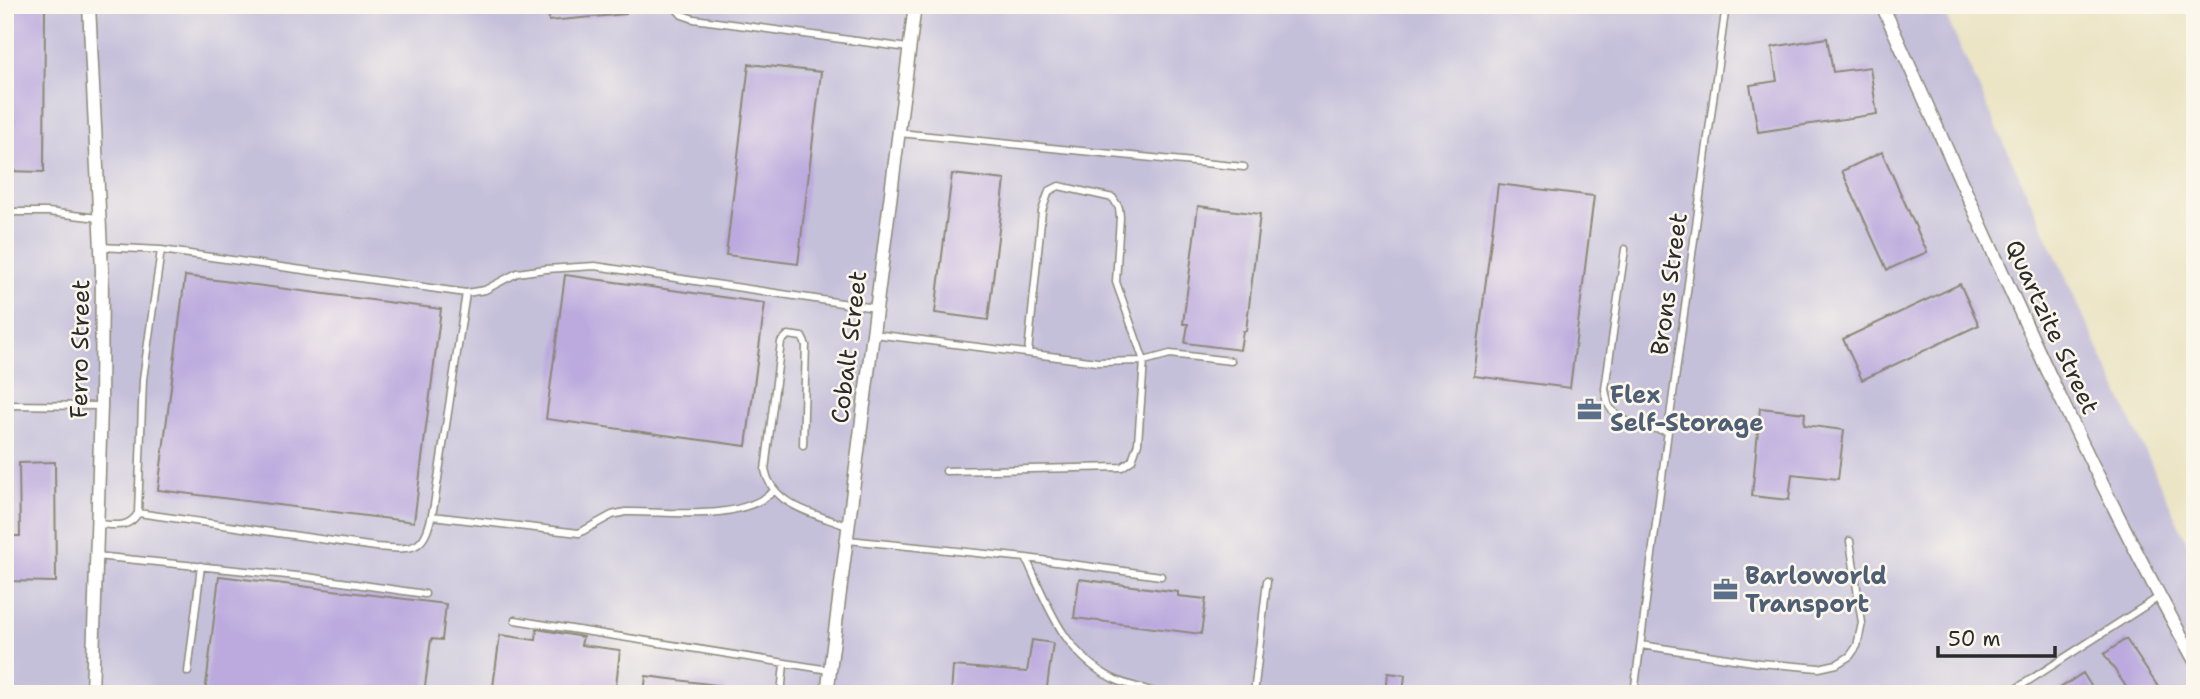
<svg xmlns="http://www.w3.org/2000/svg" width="2200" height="699" font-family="'Shantell Sans',sans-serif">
<rect width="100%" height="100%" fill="#fbf7ec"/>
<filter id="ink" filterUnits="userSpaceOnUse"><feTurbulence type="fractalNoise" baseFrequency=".0143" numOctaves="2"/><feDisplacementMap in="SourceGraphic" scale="14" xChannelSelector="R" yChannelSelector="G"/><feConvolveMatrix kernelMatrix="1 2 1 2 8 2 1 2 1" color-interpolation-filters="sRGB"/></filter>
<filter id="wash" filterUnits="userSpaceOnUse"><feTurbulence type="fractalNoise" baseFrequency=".00686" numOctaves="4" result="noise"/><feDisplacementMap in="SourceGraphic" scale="28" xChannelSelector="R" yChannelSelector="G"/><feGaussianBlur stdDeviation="1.57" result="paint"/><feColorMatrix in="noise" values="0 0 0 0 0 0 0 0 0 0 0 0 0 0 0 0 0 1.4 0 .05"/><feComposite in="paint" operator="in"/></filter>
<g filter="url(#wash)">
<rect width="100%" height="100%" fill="#ebe4c5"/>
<path fill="#c5c0da" d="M5 5H1941L2195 560V694H5Z"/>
<g id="blocks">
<path fill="#bcaade" d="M5 5H45L44 172 5 171Z
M548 5H625L626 14 549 21Z
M1827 38 1833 72 1870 67 1877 114 1758 132 1750 85 1777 81 1772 47Z
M749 64 821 72 798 264 726 255Z
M1882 152 1927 252 1887 270 1842 171Z
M952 174 1005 180 988 320 935 313Z
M1498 184 1594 196 1570 388 1474 376Z
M1198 206 1260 214 1246 331H1243L1240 350 1185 343 1188 324H1183Z
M565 275 765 303 746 446 546 419Z
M185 276 441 309 414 522 158 490Z
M1960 284 1979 325 1862 380 1843 339Z
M1760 408 1805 413 1804 425 1844 430 1838 479 1792 474 1789 500 1752 496Z
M55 462 56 582 5 581V536H20L19 463Z
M219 576 446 604 442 640 431 639 424 694H205Z
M1079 579 1178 592V596L1206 599 1201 634 1074 618Z
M537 629 583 637 581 645 620 650 615 694H492L500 635 536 640Z
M2126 639 2163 694H2131L2104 654Z
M1032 640 1053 643 1046 694H951L953 666 1027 672Z
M1388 673 1405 675 1403 694H1386Z
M2083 673 2096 694H2051Z
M646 676 725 686 724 694H644Z"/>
</g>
</g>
<g filter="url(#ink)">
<use href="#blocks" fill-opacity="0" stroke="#8b8878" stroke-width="2"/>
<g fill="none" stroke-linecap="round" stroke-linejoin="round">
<defs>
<path id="lane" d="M673 5 682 15 694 19 908 48
M899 133 1244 167
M5 212H48L98 218
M100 247 161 250 466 293 485 290 517 273 546 269 595 266 875 308
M1625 249 1605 389C1606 394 1607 401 1609 406 1619 425 1649 428 1668 431
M874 334 1097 362 1144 361 1170 354 1231 361
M5 405 101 406
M803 445 806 345 802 337 788 335 781 342 765 470C773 507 817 514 847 526
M946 471 1122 467 1132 460 1138 443 1144 361 1116 282 1120 217 1119 208 1113 198 1059 186 1049 191 1042 211 1028 353
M138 513 376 547C420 551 425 549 434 505L466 293
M432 516 579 533 612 515 625 512C670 511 738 523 774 491
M98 524C114 525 129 529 138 513L143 379 161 250
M848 540 1026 558 1161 576
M96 556 307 577 425 594
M1026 558C1047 604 1064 654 1112 678 1126 686 1144 687 1158 694
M515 620 829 670
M1641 645 1760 663 1819 668 1837 664 1850 656 1857 646 1862 623 1850 541
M188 672 201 566
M781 694 784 664
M1254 694 1267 581
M1634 694 1668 431 1726 5
M2008 694 2159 597"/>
<path id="street" d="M89 5 102 270 101 406 92 694
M1882 5C1982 226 2077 450 2195 661
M827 694 915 5"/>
</defs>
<use href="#lane" stroke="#8b8878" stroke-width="9"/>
<use href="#street" stroke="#8b8878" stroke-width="15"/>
<use href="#lane" stroke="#fff" stroke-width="6"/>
<use href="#street" stroke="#fff" stroke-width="12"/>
</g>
</g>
<defs>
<symbol id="office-bare" viewBox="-9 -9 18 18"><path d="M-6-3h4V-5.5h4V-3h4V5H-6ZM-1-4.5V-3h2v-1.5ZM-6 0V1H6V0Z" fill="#5c6f8a" stroke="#fbf7ec" stroke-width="2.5" paint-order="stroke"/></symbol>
</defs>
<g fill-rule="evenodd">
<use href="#office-bare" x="1572" y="392" width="35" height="35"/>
<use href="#office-bare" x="1708" y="572" width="35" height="35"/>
</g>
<g text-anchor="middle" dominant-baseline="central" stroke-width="5" stroke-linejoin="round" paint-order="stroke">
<g font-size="24" fill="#2b2b2b" stroke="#fbf7ec">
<text transform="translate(1669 284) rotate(-82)">Brons Street</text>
<text transform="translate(2052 327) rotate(65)">Quartzite Street</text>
<text transform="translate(849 347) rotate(-83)">Cobalt Street</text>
<text transform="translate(80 349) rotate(-89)">Ferro Street</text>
</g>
<g font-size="24" font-weight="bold" fill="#4e5e75" stroke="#fbf7ec" text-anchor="start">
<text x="1610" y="395">Flex<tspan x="1610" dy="28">Self-Storage</tspan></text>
<text x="1745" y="576">Barloworld<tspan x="1745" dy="28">Transport</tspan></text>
</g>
</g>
<rect width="2200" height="699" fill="none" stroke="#fbf7ec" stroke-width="28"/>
<path d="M1938 646v10h117v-10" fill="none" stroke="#2b2b2b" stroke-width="3.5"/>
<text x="1948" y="646" font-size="21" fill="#2b2b2b" stroke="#fbf7ec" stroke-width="5" paint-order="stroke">50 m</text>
</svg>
